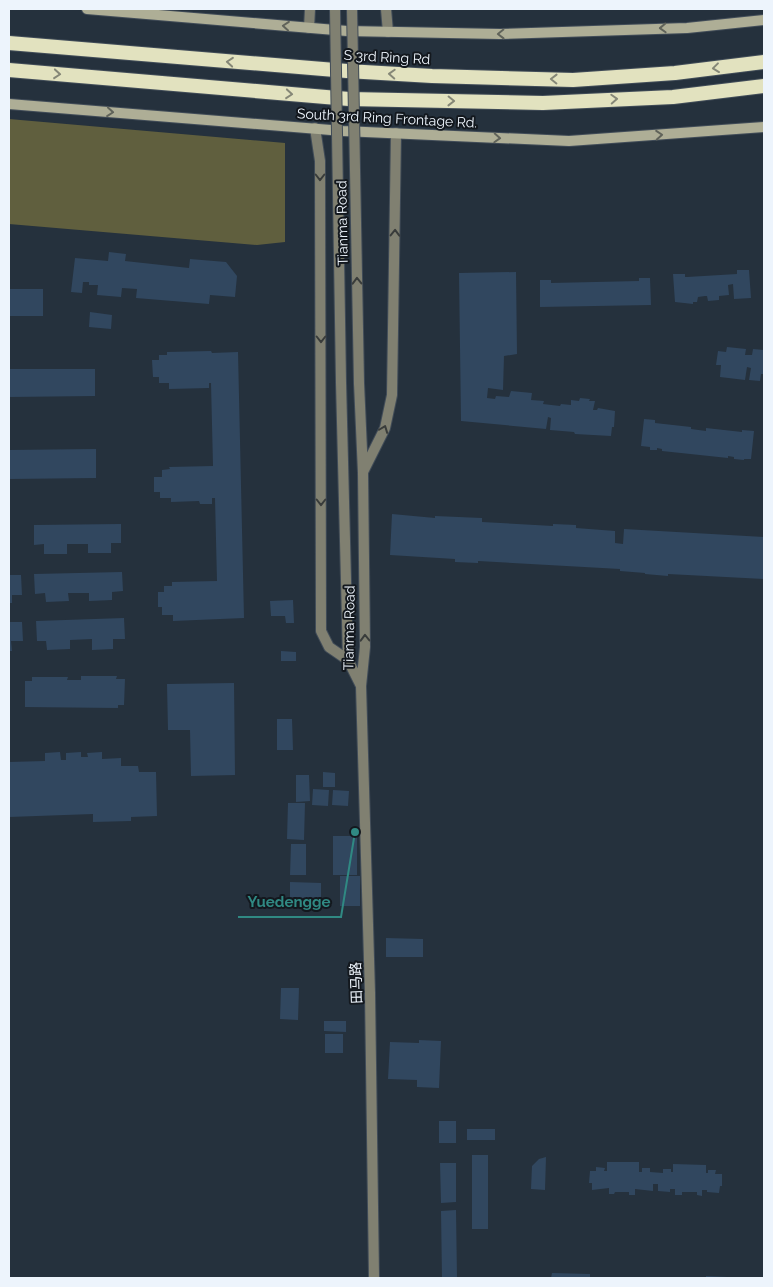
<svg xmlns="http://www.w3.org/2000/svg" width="773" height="1287" font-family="Raleway,'Noto Sans SC',sans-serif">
<rect width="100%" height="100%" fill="#25313d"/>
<path fill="#605f3e" d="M9 119 285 143V242L257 245 9 224Z"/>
<path fill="#31475f" d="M109 252 126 254 125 261 189 268 190 259 226 262 237 276 235 297 210 295 209 304 136 298 137 289 122 288 121 297 97 295 98 285H89V282H83L82 293 71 292 75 258 108 261Z
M737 270H749L751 298 734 299 733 284 728 285 729 295 719 296V300L708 301 707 296H705L698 297 697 302H693V304L675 302 673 274H685V277H687L737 274Z
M516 272 517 354 504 356 503 390 488 388 487 398 495 399 496 396 509 397 511 391 532 393 531 400 544 401 543 404 560 406 561 404 571 405V400L579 401 580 398 590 399 589 401H595L593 410H597L598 408 615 411 614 427H612L611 436 575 434 574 432 550 430 551 418 548 417 546 429 461 421 459 273Z
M639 278H650L651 305 540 307V280H551V283L639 281Z
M9 289H43V316H9Z
M90 312 112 315 111 329 89 327Z
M727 347 746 349 745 355H752L753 349 764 350V374H761L760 381 749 380 751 368 747 367 745 380 720 377 721 365H716L718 351 726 352Z
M211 351 212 353 238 352 244 618 173 621V615H162V607H158V592H164V586H172V582L217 581 215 498H212V504H200L199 501 171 502V498H160V492H154V477H162V470L170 469 169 467 213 466 211 383H209V388L169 389V383H159V377H153L152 360H159V355H167V352Z
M9 369H95V396L9 397Z
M644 419 655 420V423L691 427V429L706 431V428L742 432V430L754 431 751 459H744V460L734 459V457L728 456V458L662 451V449L657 448V450H650V447L641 446Z
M96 449V478L9 479V450Z
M392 514 435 518V516L482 518V522L553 526V524L576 525V528L615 531V543L623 544 624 529 764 537V579L668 574V576L645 574V573L620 571V569L478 561V563L455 562V559L390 555Z
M121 524V543H111V553H88V544H67V554H44V544L34 545V525Z
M122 572 123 591 112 592V600L89 601V593H68L69 601 46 602 45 593 35 594 34 574Z
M9 575H21L22 595H12V603H9Z
M293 600 294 623H286L285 616H271L270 601Z
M124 618 125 639H113V649L92 650V639L70 640V649L47 650 46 641H37L36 621Z
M9 622H22L23 641H11L12 651H9Z
M281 651 296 652V661H281Z
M81 676H117L116 679H125L124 705H118V708L25 707V681H32V677H68L67 680H81Z
M234 683 235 775 191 776 190 730H168L167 684Z
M277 719H292L293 750H277Z
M60 752 61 760H66V753L81 752V757H88L87 753 102 752V759L121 758V766H138L139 772H156L157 816 131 817V821L93 822V814L9 817V762L45 761V753Z
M323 772 335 773V787H323Z
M296 775H309L310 801 296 802Z
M313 789 329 790 328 806 312 805Z
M333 790 349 791 348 806 332 805Z
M288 803H305L304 840 287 839Z
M333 836H357V875H333Z
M291 844H306V875H290Z
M340 876H360V906H340Z
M290 882 321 883V899L290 897Z
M386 938 423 939V957H386Z
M281 988H299L298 1020 280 1019Z
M324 1021H346V1032L324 1031Z
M325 1034H343V1053H325Z
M419 1040 441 1041 439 1088 417 1087V1080L388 1079 390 1042 419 1043Z
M439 1121H456V1143H439Z
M467 1129H495V1140H467Z
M472 1155H488V1229H472Z
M546 1157 545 1190 531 1189 532 1166 539 1159Z
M607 1162H639V1172H642V1168H650V1172L663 1173V1169H671V1172H673V1164L706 1165V1173H708V1170H716L715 1174H722V1186H720L719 1193 707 1192V1190H702V1196L697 1195V1192H682V1195H675V1189H670V1192L658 1191V1184H653V1191L635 1189V1195H629V1192H615L614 1194H609V1188L592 1190V1183H589L590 1171H596V1167L605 1168 604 1171H607Z
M440 1163H456V1202L441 1203Z
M456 1210 457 1278H442L441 1211Z
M552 1273 590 1274V1278H551Z
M706 1276 728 1277V1278H706Z"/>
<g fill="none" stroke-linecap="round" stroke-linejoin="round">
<defs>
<path id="tertiary" d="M386 9 388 32
M309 28 310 9
M315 128 320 161 321 631 329 647 348 660
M341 382 348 660 361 686
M359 383 363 473 365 647 361 686 370 993 374 1278
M363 472 385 428 392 395 396 133"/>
<path id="secondary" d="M87 9 347 31 500 34 687 28 764 20
M9 104 343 131 569 141 764 127"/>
<path id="trunk" d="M9 43 347 71 432 76 573 80 675 73 764 62
M9 70 349 99 543 103 673 97 764 86"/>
</defs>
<use href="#tertiary" stroke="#414c58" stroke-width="12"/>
<use href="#secondary" stroke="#414c58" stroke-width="12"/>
<use href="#trunk" stroke="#414c58" stroke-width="16"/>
<use href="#tertiary" stroke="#808071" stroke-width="10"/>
<use href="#secondary" stroke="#aeae96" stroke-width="10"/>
<use href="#trunk" stroke="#e2e2bf" stroke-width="14"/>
<defs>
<path id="tertiary-bridge" d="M335 9 341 382
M352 9 359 383"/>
</defs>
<use href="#tertiary-bridge" stroke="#414c58" stroke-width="12" stroke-linecap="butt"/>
<use href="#tertiary-bridge" stroke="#808071" stroke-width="10"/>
</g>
<defs><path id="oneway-chevron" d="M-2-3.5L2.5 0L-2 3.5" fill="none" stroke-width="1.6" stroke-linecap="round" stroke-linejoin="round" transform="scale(1.25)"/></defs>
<g stroke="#60635a">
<use href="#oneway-chevron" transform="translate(286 26) rotate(-175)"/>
<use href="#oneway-chevron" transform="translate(663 28) rotate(178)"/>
<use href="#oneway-chevron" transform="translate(501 34) rotate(179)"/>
<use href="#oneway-chevron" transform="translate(110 112) rotate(5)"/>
<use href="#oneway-chevron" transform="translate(659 135) rotate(-4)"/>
<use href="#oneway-chevron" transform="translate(497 138) rotate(3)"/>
</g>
<g stroke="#858777">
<use href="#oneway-chevron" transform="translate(230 62) rotate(-175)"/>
<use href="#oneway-chevron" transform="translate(716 68) rotate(173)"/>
<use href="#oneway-chevron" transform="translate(57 74) rotate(5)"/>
<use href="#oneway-chevron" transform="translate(392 74) rotate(-177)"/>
<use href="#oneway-chevron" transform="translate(554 79) rotate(-179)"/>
<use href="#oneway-chevron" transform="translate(289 94) rotate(5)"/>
<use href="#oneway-chevron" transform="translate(614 99) rotate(-3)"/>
<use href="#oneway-chevron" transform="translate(451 101) rotate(1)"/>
</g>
<g stroke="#393c3b">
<use href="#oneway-chevron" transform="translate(320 177) rotate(90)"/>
<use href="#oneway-chevron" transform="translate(395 233) rotate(-89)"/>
<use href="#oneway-chevron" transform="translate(357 281) rotate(-91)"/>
<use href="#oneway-chevron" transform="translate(321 339) rotate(90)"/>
<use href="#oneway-chevron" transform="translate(384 429) rotate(-69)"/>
<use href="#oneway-chevron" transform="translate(321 502) rotate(90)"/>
<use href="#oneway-chevron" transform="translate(365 638) rotate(-91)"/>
</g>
<g text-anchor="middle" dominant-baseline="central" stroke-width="4" stroke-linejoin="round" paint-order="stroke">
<g font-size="14" fill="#edf4fc" stroke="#13181e">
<text transform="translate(387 57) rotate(3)">S 3rd Ring Rd</text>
<text transform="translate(387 118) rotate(3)">South 3rd Ring Frontage Rd.</text>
<text transform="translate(342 223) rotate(-91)">Tianma Road</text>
<text transform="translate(349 628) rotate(-89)">Tianma Road</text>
<text transform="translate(356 983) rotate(-92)">田马路</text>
</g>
</g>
<path fill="none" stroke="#308983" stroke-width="2" d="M355 832L341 917H238"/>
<circle fill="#308983" stroke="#13181e" stroke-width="2" cx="355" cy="832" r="5"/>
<g font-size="15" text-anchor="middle" font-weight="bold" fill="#308983" stroke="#13181e" stroke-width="4" stroke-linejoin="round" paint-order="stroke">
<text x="289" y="907">Yuedengge</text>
</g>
<rect width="773" height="1287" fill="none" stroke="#edf4fc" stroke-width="20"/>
</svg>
